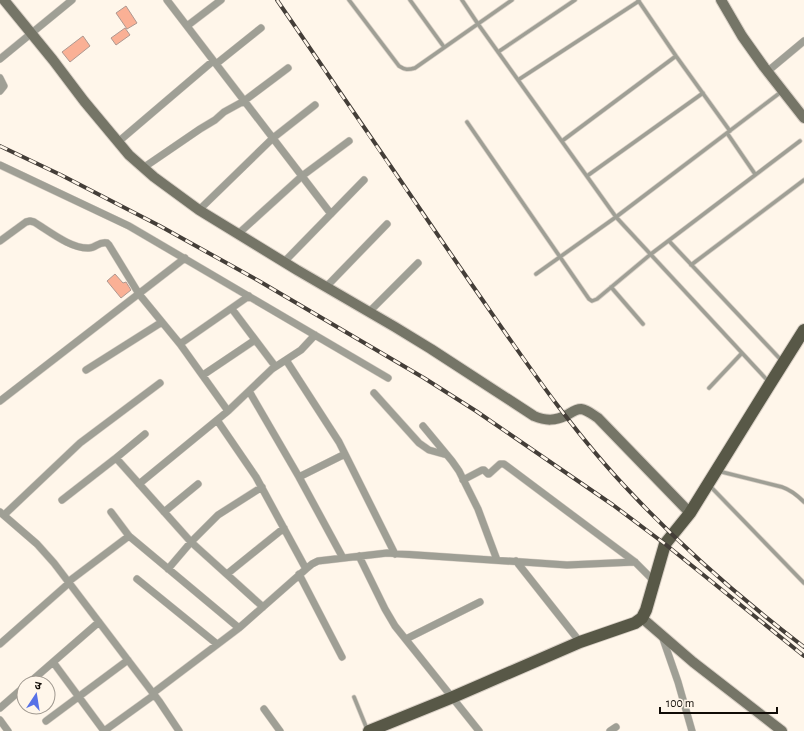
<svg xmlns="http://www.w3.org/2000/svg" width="804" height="731" font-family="'Alegreya Sans','Noto Sans Devanagari',sans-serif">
<rect width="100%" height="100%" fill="#fff6ea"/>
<path fill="#fab095" stroke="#af9890" d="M126 6 137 23 127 29 116 13Z
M125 28 130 35 116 45 111 38Z
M83 36 90 46 70 62 62 52Z
M115 274 123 283 126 282 131 290 121 298 107 281Z"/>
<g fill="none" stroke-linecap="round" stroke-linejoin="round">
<defs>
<path id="lane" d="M349 0 399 66C405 70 408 70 415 68L512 0
M410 0 444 47
M462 0 478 24 616 217 768 381
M638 0 676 56 730 131
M498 52 575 0
M518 80 639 1
M467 122 589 299 592 301 597 299 651 254 800 141
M727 133 755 174
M562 141 676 56
M587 176 703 93
M669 241 782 361
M691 265 804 180
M536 274 616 217 781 92
M611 287 643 324
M709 388 742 353
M718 471 782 487C791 490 797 495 804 502
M709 485 804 583
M354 697 367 729"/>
<path id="street" d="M167 0 331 214
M187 26 221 0
M0 59 72 0
M216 64 261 28
M768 71 804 41
M0 78 4 86 0 91
M118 142 213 61
M0 165 129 226 388 378
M143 168 200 129 215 120 224 112 244 101 288 68
M199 210 273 138 315 105
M238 234 302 176 349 141
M0 241 26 222 30 221 34 222C49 231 71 249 89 248 96 248 99 241 107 243L109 245 139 294 180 344 228 411
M284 262 364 180
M326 287 387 224
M232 309 275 366
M369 312 418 263
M180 344 249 296
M286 360 339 442 395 554
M86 370 162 322
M203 375 255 340
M249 391 299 477 343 558
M374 393 419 443 429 450 447 455
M0 401 185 258
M217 420 256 477 306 569
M423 426 452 461 459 471 478 509 497 560
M116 458 191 542 263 607
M299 477 345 454
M463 480 482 470H484L488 474H489L500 464H504L635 562 654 581
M139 484 228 411 272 369 301 350 315 335
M62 500 116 458 145 434
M0 512 37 544 54 563 159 701 179 731
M111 512 129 536 239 628
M164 512 198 484
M4 515 80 443 160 383
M359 556 385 609 395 626 479 731
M516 561 580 642
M168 569 191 542 218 515 262 487
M227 574 284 528
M299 574 342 657
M137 579 217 644
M68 582 129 536
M662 636 678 682 692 731
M406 639 480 602
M0 644 69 583
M53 662 104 731
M29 683 99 622
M153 693 239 628 306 569 312 564 318 561 387 553 567 565 635 562
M0 708 24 687
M264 709 280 731
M0 720 8 731
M46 721 128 660
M104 731 154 695
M610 731 616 727"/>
<path id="secondary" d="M4 0 53 60 84 101 129 155 154 177 199 210 297 270 395 327 431 349 534 416C546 421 555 421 567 415 572 412 576 409 581 409 588 410 593 415 598 418L690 513
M721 0 742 36 764 67 804 118
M642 618 693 662 782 731"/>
<path id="primary" d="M369 731 453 697 580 642 635 623 642 618 646 610 665 544 690 513 770 384 804 330"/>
</defs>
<use href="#lane" stroke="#d9d0c6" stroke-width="5"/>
<use href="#street" stroke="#d9d0c6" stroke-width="8"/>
<use href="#secondary" stroke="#d9d0c6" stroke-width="12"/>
<use href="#primary" stroke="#d9d0c6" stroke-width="14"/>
<use href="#lane" stroke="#9f9f95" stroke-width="3.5"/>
<use href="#street" stroke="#9f9f95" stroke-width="7"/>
<use href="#secondary" stroke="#757567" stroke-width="10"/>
<use href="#primary" stroke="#585847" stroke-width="12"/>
<defs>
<path id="rail" d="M277 0C341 94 405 188 470 282 521 355 571 431 634 496 686 551 744 601 804 647
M0 146 61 175 160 226 259 281 424 378 476 411 613 505 665 544 804 656"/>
</defs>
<use href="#rail" stroke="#443e38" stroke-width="4"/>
<use href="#rail" stroke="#fff6ea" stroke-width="2.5" stroke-dasharray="8" stroke-linecap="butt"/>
</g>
<g transform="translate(36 695) rotate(12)"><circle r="19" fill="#fff6ea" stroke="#9f988f"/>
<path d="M0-3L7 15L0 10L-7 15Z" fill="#5771e7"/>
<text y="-6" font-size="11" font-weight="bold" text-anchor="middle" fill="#100b06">उ</text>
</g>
<path d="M660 707v6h117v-6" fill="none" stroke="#100b06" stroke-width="2"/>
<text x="666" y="707" font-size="12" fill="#100b06" stroke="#fff6ea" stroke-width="3" paint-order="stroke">100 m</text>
</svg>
